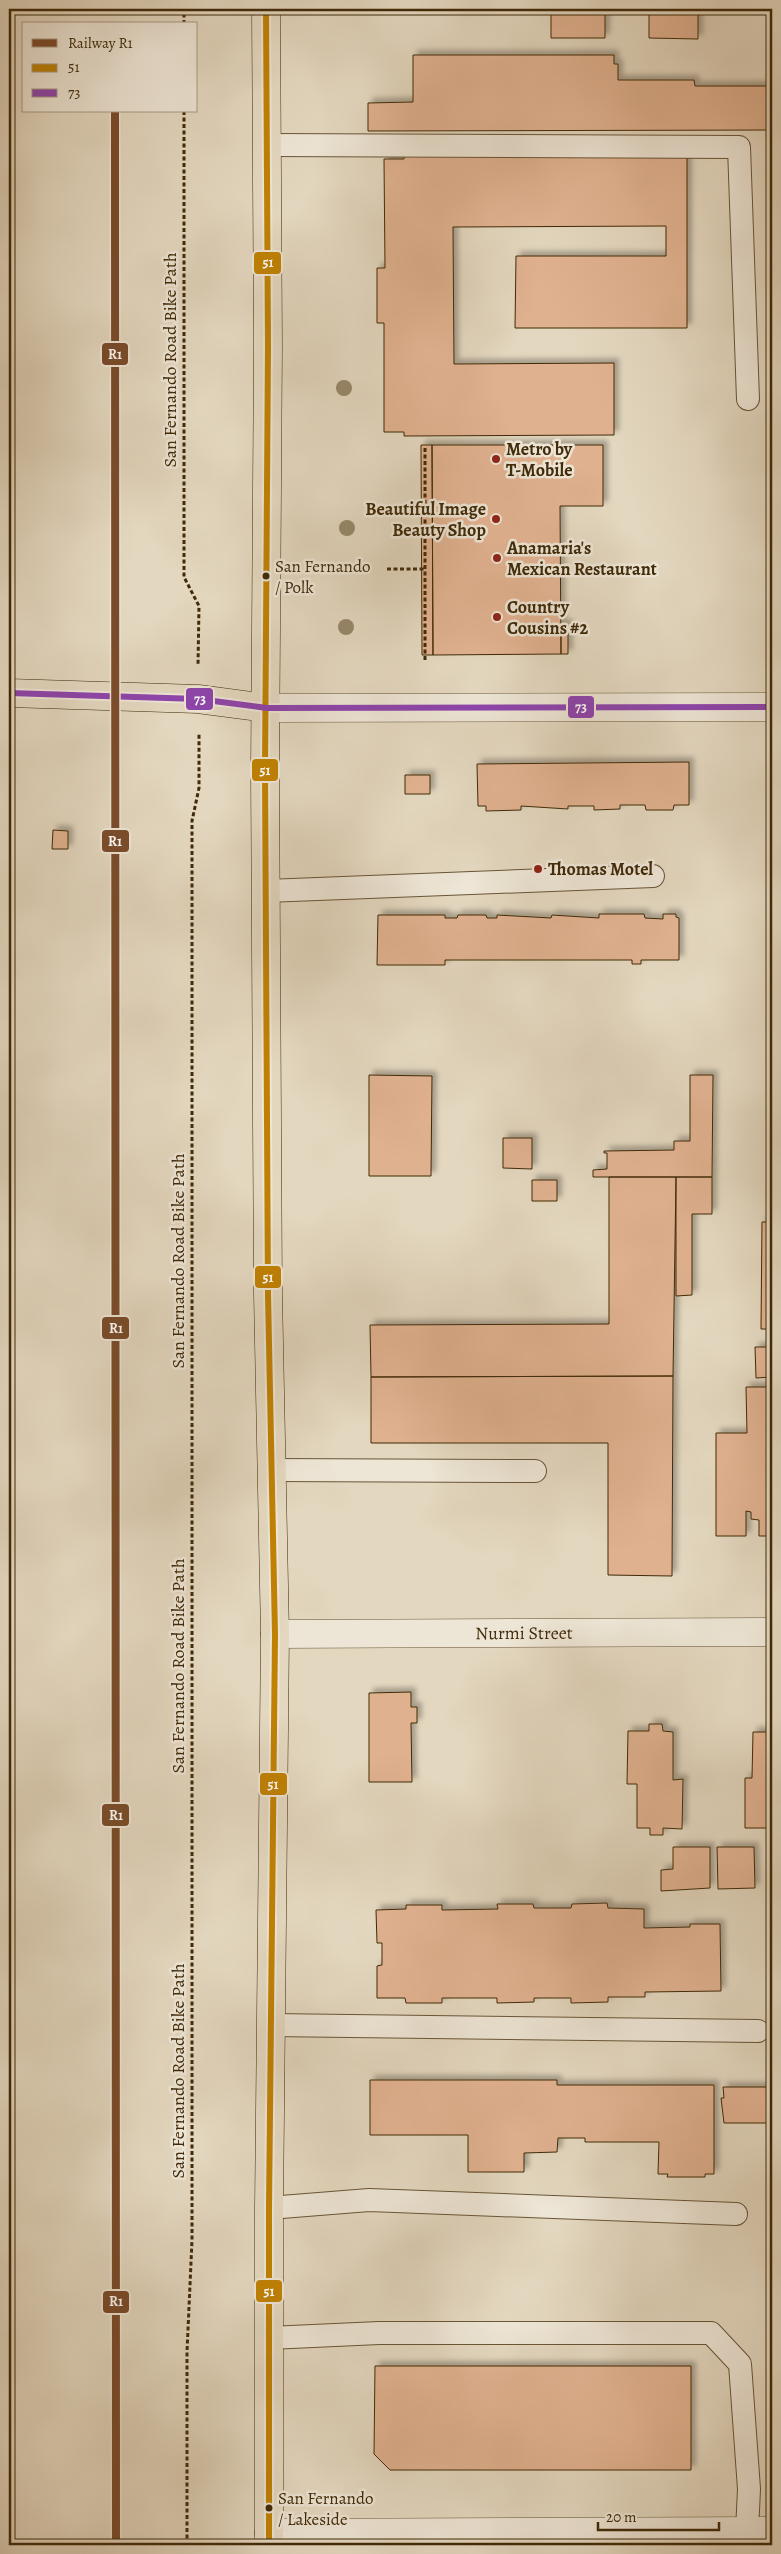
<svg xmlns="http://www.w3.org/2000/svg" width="781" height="2554" font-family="Alegreya,serif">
<defs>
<filter id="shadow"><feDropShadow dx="4.5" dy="-4.5" stdDeviation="2.5" flood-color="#0004"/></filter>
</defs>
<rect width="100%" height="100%" fill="#e3d7bf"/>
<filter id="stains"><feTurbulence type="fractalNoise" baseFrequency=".004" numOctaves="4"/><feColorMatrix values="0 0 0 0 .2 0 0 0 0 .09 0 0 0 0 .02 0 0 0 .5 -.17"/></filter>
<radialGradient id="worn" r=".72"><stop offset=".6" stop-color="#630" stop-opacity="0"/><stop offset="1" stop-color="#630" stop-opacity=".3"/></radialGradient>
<path fill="#e0b18f" stroke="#402a09" filter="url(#shadow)" d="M551 9H605V38H551Z
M649 9H698V39L649 38Z
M413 55H614V64H618V80H694L695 86H772V130L368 131V103L413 102Z
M687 154V328H515L516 256H666V226L453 227 454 364 614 363V435L404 436V432H384V323H377V268H385L384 159H404V155Z
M421 445H432L433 655H422Z
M432 445H603V506H560L561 654 433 655Z
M561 624H568V654H561Z
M689 762V805H674L673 810H646L645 805H620V809L594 810V806H568V809L521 806V810L486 811V806H478L477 764Z
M405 775H430V794H405Z
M53 830 68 831V849H52Z
M599 914H644L645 918 663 919V914H676V917L679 918V960H641V964H632V960H445V965H377L378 915H445V918H457L458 915H486L487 918H497V915L551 918 552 915 599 918Z
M369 1075 432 1076 431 1176H369Z
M690 1075H713L712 1177H593V1170L607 1169V1153H604V1151L674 1150V1141H690Z
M503 1138H532V1169L503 1168Z
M609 1177H676L673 1376 371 1377 370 1325 609 1324Z
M676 1177H712V1214H692V1295L676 1296Z
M532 1180H557V1201H532Z
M762 1222H772V1329H761Z
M755 1347H772V1377L756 1378Z
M673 1376 672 1576 608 1575V1443H371V1377Z
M746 1387H772V1536H759V1520L751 1519V1512L746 1511V1536H716V1433H747Z
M411 1692V1707H417V1723H411L412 1782H369V1693Z
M649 1724H662L663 1731 673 1732V1780L683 1779 682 1829 663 1828V1835H650V1828H637V1784H627L628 1731H649Z
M753 1732H772V1828H745V1778H752Z
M673 1847H710V1888L661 1891V1870L673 1869Z
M717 1847H754L755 1888 718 1889Z
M607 1903 608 1908 644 1909V1928L690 1927V1924H720L721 1991 645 1992V1997H608V2002L571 2003V1998H534V2002L497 2003V1998H442V2003H406L405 1998H377V1966L382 1965V1943H377L376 1910 406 1909V1905H442V1910L498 1909 497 1904H533L534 1908H571L572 1904Z
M370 2080H557V2085H714V2174H705V2177H667L668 2174H658L659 2142H585V2138H558L557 2152 524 2153V2172H468V2135H370Z
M723 2087H772V2123H724L721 2098H724Z
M375 2366H691V2470H390L374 2454Z"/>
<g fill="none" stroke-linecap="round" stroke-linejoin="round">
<defs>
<path id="service" d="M267 145 739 147 748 399
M266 891 653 876
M270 1470 535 1471
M270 2025 758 2031
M269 2208 369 2200 736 2214
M269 2338 379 2333H711L740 2364 749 2489 747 2531"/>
<g id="minor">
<path id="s1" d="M275 1634 772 1632"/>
<path d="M269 2533 772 2531"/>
</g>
<path id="tertiary" d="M267 708 772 707"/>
<path id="primary" d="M266 9 268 346 265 772 268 1294 275 1634 269 2208V2545
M9 693 198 699 267 708"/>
</defs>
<use href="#service" stroke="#695536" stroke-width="24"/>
<use href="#minor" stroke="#695536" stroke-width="29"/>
<use href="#tertiary" stroke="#695536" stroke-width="29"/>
<use href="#primary" stroke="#402a09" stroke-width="29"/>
<path stroke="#402a09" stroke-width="3" stroke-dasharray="4 2.5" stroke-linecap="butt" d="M184 24V9
M184 111V577L199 606 198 665
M425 448V661
M387 569H425
M187 2545V2352L192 2240V821L199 788V734"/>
<use href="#service" stroke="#ede5d5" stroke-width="22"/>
<use href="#minor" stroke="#ede5d5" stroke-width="28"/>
<use href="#tertiary" stroke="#ede5d5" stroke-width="28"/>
<use href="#primary" stroke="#e3d7bf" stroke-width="28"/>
<defs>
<path id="bus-1" d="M266 9 268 346 265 772 268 1294 275 1634 269 2208V2545"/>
<path id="bus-2" d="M9 693 198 699 267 708 772 707"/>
</defs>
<use href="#bus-1" stroke="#ede5d5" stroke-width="10"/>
<use href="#bus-2" stroke="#ede5d5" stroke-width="10"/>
<use href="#bus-1" stroke="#c08103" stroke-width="6"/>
<use href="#bus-2" stroke="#8e44ad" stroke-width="6"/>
<defs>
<path id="rail-1" d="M115 111 116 2545"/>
</defs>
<use href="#rail-1" stroke="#ede5d5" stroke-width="11"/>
<use href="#rail-1" stroke="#7a4b2a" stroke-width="8"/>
</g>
<g fill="#96886a">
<circle cx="344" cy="388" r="8"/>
<circle cx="347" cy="528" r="8"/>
<circle cx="346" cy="627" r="8"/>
</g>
<g fill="#8f2418" stroke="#ede5d5" stroke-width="2">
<circle cx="496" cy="459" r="5"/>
<circle cx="496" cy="519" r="5"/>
<circle cx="497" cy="558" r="5"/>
<circle cx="497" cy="617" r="5"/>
<circle cx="538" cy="869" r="5"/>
</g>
<g fill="#402a09" stroke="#ede5d5" stroke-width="2">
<circle cx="266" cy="576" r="4.5"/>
<circle cx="269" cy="2508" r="4.5"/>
</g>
<g text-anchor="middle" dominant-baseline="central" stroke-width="5" stroke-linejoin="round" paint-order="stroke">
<g font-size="17" fill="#402a09" stroke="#ede5d5" text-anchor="start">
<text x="275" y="566">San Fernando<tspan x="275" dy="21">/ Polk</tspan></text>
<text x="278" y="2498">San Fernando<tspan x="278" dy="21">/ Lakeside</tspan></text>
</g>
<g font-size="18" fill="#402a09" stroke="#ede5d5">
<text transform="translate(170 360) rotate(-90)">San Fernando Road Bike Path</text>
<text transform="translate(178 1261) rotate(-90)">San Fernando Road Bike Path</text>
<text stroke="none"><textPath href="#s1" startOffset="249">Nurmi Street</textPath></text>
<text transform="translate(178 1666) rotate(-90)">San Fernando Road Bike Path</text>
<text transform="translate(178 2071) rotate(-90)">San Fernando Road Bike Path</text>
</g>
<g font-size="18" font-weight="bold" fill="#402a09" stroke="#ede5d5" text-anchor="start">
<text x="506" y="449">Metro by<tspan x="506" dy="21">T-Mobile</tspan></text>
<text x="486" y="509" text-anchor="end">Beautiful Image<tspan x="486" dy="21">Beauty Shop</tspan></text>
<text x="507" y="548">Anamaria's<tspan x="507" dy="21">Mexican Restaurant</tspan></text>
<text x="507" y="607">Country<tspan x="507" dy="21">Cousins #2</tspan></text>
<text x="548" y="869">Thomas Motel</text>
</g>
</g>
<g stroke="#ede5d5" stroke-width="2">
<rect x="253" y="251" width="29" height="24" rx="5" fill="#c08103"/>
<rect x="101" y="342" width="28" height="24" rx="5" fill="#7a4b2a"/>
<rect x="185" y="687" width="29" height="24" rx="5" fill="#8e44ad"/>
<rect x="567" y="695" width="28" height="24" rx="5" fill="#8e44ad"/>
<rect x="251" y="758" width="28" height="24" rx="5" fill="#c08103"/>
<rect x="101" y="829" width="29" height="24" rx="5" fill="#7a4b2a"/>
<rect x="254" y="1265" width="28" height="24" rx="5" fill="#c08103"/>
<rect x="101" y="1316" width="29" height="24" rx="5" fill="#7a4b2a"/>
<rect x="259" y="1772" width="29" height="24" rx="5" fill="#c08103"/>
<rect x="101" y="1803" width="29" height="24" rx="5" fill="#7a4b2a"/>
<rect x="255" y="2279" width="28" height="24" rx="5" fill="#c08103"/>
<rect x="102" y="2290" width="28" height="24" rx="5" fill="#7a4b2a"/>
</g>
<g font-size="14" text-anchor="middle" font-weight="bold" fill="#fff">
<text x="268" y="267">51</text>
<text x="115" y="359">R1</text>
<text x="200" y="704">73</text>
<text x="581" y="712">73</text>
<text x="265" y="775">51</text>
<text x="115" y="846">R1</text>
<text x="268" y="1282">51</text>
<text x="116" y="1333">R1</text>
<text x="273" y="1789">51</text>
<text x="116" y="1820">R1</text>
<text x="269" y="2296">51</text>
<text x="116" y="2306">R1</text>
</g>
<rect width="781" height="2554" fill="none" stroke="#e3d7bf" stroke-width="30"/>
<rect x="10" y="10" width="761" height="2534" fill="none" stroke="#402a09" stroke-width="2.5"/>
<rect x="15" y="15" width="751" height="2524" fill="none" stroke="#402a09"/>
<rect x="22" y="22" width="175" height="90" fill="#ede5d5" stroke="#a89a83"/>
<rect x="32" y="39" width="25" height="8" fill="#7a4b2a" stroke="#a89a83"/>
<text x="68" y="48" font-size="15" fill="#402a09">Railway R1</text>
<rect x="32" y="64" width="25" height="8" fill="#c08103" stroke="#a89a83"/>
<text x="68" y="72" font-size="15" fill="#402a09">51</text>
<rect x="32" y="89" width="25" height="8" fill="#8e44ad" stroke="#a89a83"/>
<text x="68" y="98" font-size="15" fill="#402a09">73</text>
<path d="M598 2522v8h121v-8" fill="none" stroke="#402a09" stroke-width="2.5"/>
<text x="606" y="2522" font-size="15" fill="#402a09" stroke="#ede5d5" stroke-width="4" paint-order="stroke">20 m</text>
<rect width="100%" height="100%" filter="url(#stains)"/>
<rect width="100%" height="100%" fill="url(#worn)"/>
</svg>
